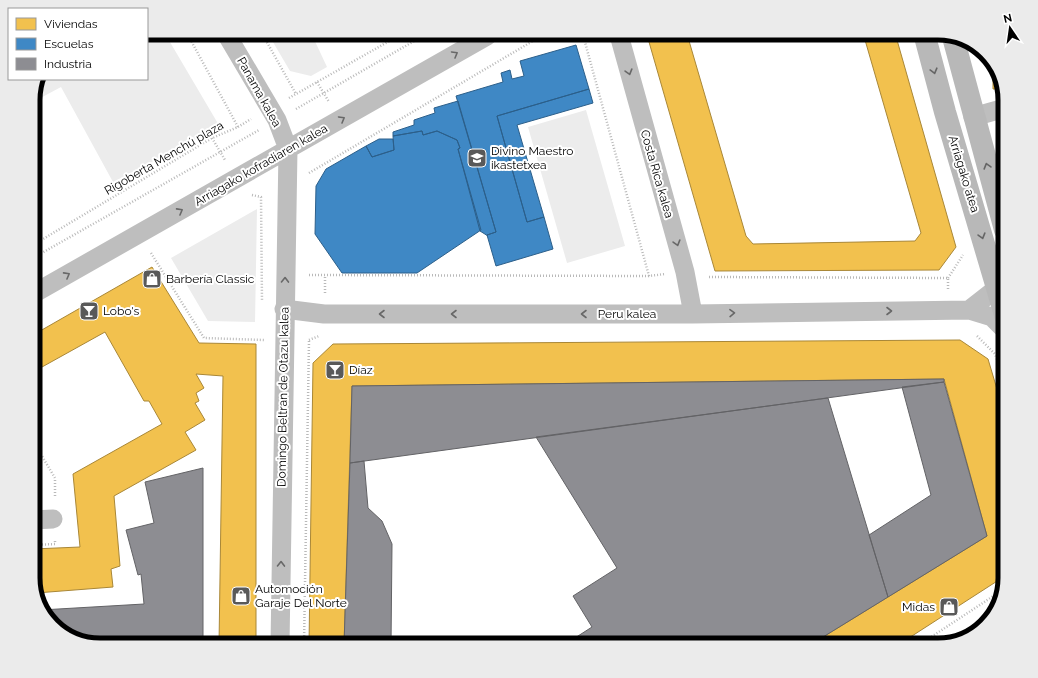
<svg xmlns="http://www.w3.org/2000/svg" width="1038" height="678" font-family="Raleway,sans-serif">
<rect width="100%" height="100%" fill="#fff"/>
<path fill="#ececec" d="M167 37 220 127 113 182 61 87 33 102V96L41 79H147V38Z
M270 37H313L327 67 311 76 290 71Z
M586 110 625 246 567 263 528 127Z
M257 209 255 322 208 321 171 258Z"/>
<path fill="#f2c14e" stroke="#a98737" d="M863 33H895L956 247 939 270 715 271 647 35 687 34 746 236 753 244 915 241 921 233Z
M993 63 996 67 1003 89H993Z
M152 267 199 343 256 344V645H219L223 376 196 374 204 388 196 393 199 401 195 403 205 420 185 432 196 450 114 496 120 566 111 569 113 587 36 593 33 582V549L80 547 73 474 162 424 149 401H144L105 332 33 372V335Z
M960 340 988 359 1005 416V576L898 645H810L987 536 944 379 352 386 344 645H309L313 363 333 344Z"/>
<path fill="#3f88c5" stroke="#2c5f8a" d="M576 45 589 89 497 116 527 222 544 217 553 249 496 266 487 235 496 232 456 96 503 82 501 73 510 70 512 79 524 76 520 61Z
M589 89 593 103 517 125 544 217 527 222 497 116Z
M458 101 496 232 487 235 488 236 480 231 458 149 460 148 457 140 437 131 423 135 422 131 393 136V132L414 125V120L435 113 434 108Z
M422 131 423 135 437 131 457 140 460 148 458 149 481 230 417 273H342L315 234 316 186 326 169 366 146 372 157 394 150 393 136Z
M379 139H393L394 150 372 157 366 146Z"/>
<path fill="#8d8d92" stroke="#636366" d="M944 379V382L350 463 352 386Z
M944 382 987 536 888 597 869 535 931 495 902 387Z
M828 398 888 597 810 645H564L592 627 573 596 617 568 536 437Z
M364 461 368 508 382 521 392 544 391 645H344L350 463Z
M203 468V645H100L63 634 41 610 144 604 141 574 138 575 126 530 154 523 145 482Z"/>
<g fill="none" stroke-linecap="round" stroke-linejoin="round">
<path stroke="#b9b9b9" stroke-width="2.5" stroke-dasharray="1 2" stroke-linecap="butt" d="M583 35 649 276 665 274
M264 37 296 94
M317 82 329 102
M289 98 398 36
M296 109 423 36
M238 127 251 119
M212 138 225 160
M309 173 543 35
M252 195 261 197 262 301
M33 245 212 138 238 127 189 37
M151 253 204 338 264 340
M33 258 259 130
M309 275 649 276
M709 277 948 278V289
M948 278 963 255
M325 293V276
M977 336 995 354 1005 381
M309 340 319 336
M33 441 55 478V497
M33 545 55 544V540
M304 645 309 340
M919 645 1001 591"/>
<path stroke="#bebebe" stroke-width="19" d="M619 35 685 272 693 314
M228 37 277 120 288 149 280 645
M973 117 1005 108
M33 294 487 36
M284 309 324 314H693L969 310 992 317 1005 330
M969 310 992 292 1005 273
M33 520 53 519"/>
<path stroke="#b8b8b8" stroke-width="22" d="M924 33 945 112 1005 315
M953 37 1005 230"/>
</g>
<defs><path id="oneway-chevron" d="M-2-3.5L2.5 0L-2 3.5" fill="none" stroke-width="1.6" stroke-linecap="round" stroke-linejoin="round"/></defs>
<g stroke="#686868">
<use href="#oneway-chevron" transform="translate(455 54) rotate(-30)"/>
<use href="#oneway-chevron" transform="translate(629 72) rotate(74)"/>
<use href="#oneway-chevron" transform="translate(342 119) rotate(-30)"/>
<use href="#oneway-chevron" transform="translate(180 211) rotate(-29)"/>
<use href="#oneway-chevron" transform="translate(677 243) rotate(74)"/>
<use href="#oneway-chevron" transform="translate(67 275) rotate(-29)"/>
<use href="#oneway-chevron" transform="translate(285 280) rotate(-89)"/>
<use href="#oneway-chevron" transform="translate(889 311)"/>
<use href="#oneway-chevron" transform="translate(732 313) rotate(-1)"/>
<use href="#oneway-chevron" transform="translate(382 314) rotate(180)"/>
<use href="#oneway-chevron" transform="translate(454 314) rotate(-180)"/>
<use href="#oneway-chevron" transform="translate(584 314) rotate(-180)"/>
<use href="#oneway-chevron" transform="translate(281 564) rotate(-89)"/>
</g>
<g stroke="#656565">
<use href="#oneway-chevron" transform="translate(934 71) rotate(75)"/>
<use href="#oneway-chevron" transform="translate(987 166) rotate(-106)"/>
<use href="#oneway-chevron" transform="translate(982 236) rotate(74)"/>
</g>
<defs>
<symbol id="school-square" viewBox="-11 -11 22 22"><rect x="-9" y="-9" width="18" height="18" rx="4" fill="#595959" stroke="#fff"/><path d="M0-5L7-2L0 1L-7-2ZM-4 1L0 2.5L4 1V4Q0 6-4 4Z" fill="#fff"/></symbol>
<symbol id="shop-square" viewBox="-11 -11 22 22"><rect x="-9" y="-9" width="18" height="18" rx="4" fill="#595959" stroke="#fff"/><path d="M-5-2.5h2.3a2.7 3.5 0 0 1 5.4 0H5L5.5 6h-11ZM-1.5-2.5h3a1.5 2.3 0 0 0-3 0Z" fill="#fff"/></symbol>
<symbol id="bar-square" viewBox="-11 -11 22 22"><rect x="-9" y="-9" width="18" height="18" rx="4" fill="#595959" stroke="#fff"/><path d="M-6-5H6L.8 .8V4.5H3.5V6h-7V4.5H-.8V.8Z" fill="#fff"/></symbol>
</defs>
<g fill-rule="evenodd">
<use href="#school-square" x="466" y="147" width="22" height="22"/>
<use href="#shop-square" x="141" y="268" width="22" height="22"/>
<use href="#bar-square" x="78" y="300" width="22" height="22"/>
<use href="#bar-square" x="324" y="359" width="22" height="22"/>
<use href="#shop-square" x="230" y="585" width="22" height="22"/>
<use href="#shop-square" x="938" y="596" width="22" height="22"/>
</g>
<g text-anchor="middle" dominant-baseline="central" stroke-width="4" stroke-linejoin="round" paint-order="stroke">
<g font-size="12" fill="#000" stroke="#fff">
<text transform="translate(259 92) rotate(61)">Panama kalea</text>
<text transform="translate(164 158) rotate(-30)">Rigoberta Menchú plaza</text>
<text transform="translate(261 165) rotate(-30)">Arriagako kofradiaren kalea</text>
<text transform="translate(657 174) rotate(74)">Costa Rica kalea</text>
<text transform="translate(964 174) rotate(73)">Arriagako atea</text>
<text x="627" y="314">Peru kalea</text>
<text transform="translate(283 397) rotate(-89)">Domingo Beltran de Otazu kalea</text>
</g>
<g font-size="12" fill="#000" stroke="#fff" text-anchor="start">
<text x="491" y="151">Divino Maestro<tspan x="491" dy="14">ikastetxea</tspan></text>
<text x="166" y="279">Barbería Classic</text>
<text x="103" y="311">Lobo's</text>
<text x="349" y="370">Díaz</text>
<text x="255" y="589">Automoción<tspan x="255" dy="14">Garaje Del Norte</tspan></text>
<text x="935" y="607" text-anchor="end">Midas</text>
</g>
</g>
<path d="M0 0H1038V678H0ZM100 40H938A60 60 0 0 1 998 100V578A60 60 0 0 1 938 638H100A60 60 0 0 1 40 578V100A60 60 0 0 1 100 40Z" fill="#ebebeb" fill-rule="evenodd"/>
<path fill="none" stroke="#000" stroke-width="5" d="M100 40H938A60 60 0 0 1 998 100V578A60 60 0 0 1 938 638H100A60 60 0 0 1 40 578V100A60 60 0 0 1 100 40Z"/>
<rect x="8" y="8" width="140" height="72" fill="#ffffff" stroke="#999999"/>
<rect x="16" y="18" width="20" height="12" fill="#f2c14e" stroke="#999999"/>
<text x="44" y="28" font-size="12" fill="#000000">Viviendas</text>
<rect x="16" y="38" width="20" height="12" fill="#3f88c5" stroke="#999999"/>
<text x="44" y="48" font-size="12" fill="#000000">Escuelas</text>
<rect x="16" y="58" width="20" height="12" fill="#8d8d92" stroke="#999999"/>
<text x="44" y="68" font-size="12" fill="#000000">Industria</text>
<g transform="translate(1010 28) rotate(347)" stroke="#ffffff" stroke-width="3" paint-order="stroke">
<path d="M0-3L7 15L0 10L-7 15Z" fill="#000000"/>
<text y="-6" font-size="11" font-weight="bold" text-anchor="middle" fill="#000000">N</text>
</g>
</svg>
